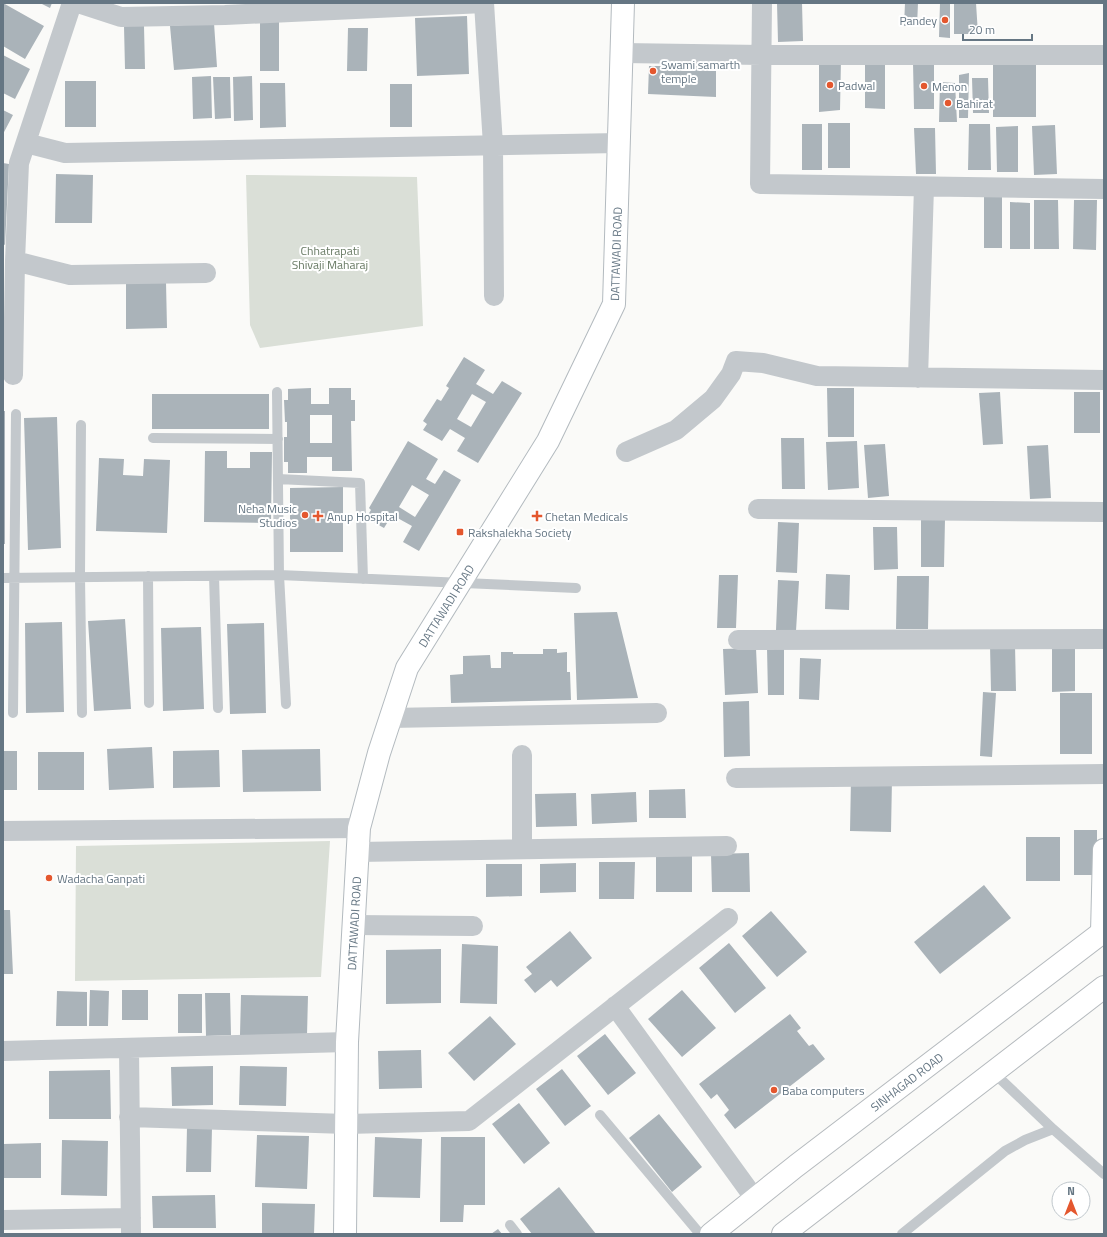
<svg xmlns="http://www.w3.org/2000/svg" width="1107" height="1237" font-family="'Titillium Web',sans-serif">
<rect width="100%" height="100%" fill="#fafaf8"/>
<path fill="#dadfd7" d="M246 175 417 177 423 326 260 348 250 325Z
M330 841 321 977 75 981 76 846Z"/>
<path fill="#aab3b9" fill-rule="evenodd" d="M3 3 44 26 25 59 3 46Z
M40 3H52L50 8Z
M777 3H802L803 41 778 42Z
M905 3H918L917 26H904Z
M940 3H950V38L939 37Z
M954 3H976L978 34H954Z
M467 16 469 74 417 76 415 18Z
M260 20H279V71H260Z
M214 23 217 67 174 70 170 26Z
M124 26H144L145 69H125Z
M348 28H368L367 71H347Z
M3 55 30 69 15 99 3 93Z
M865 58H885V109L865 108Z
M819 59H841L840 110 819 112Z
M993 59H1036V117H993Z
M934 61V109H914L913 63Z
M649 66H716V97L648 94Z
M969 73 968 118H959V75Z
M211 76 212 118 193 119 192 77Z
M252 76 253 120 234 121 233 77Z
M213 77H230L231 118 215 119Z
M972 78H988L989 113H973Z
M65 81H96V127H65Z
M940 82 955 83 957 122H939Z
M260 83H285L286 127 260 128Z
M390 84H412V127H390Z
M3 110 13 115 3 134Z
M828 123H850V168H828Z
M802 124H822V170H802Z
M969 124H990L991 170H968Z
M1055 125 1057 174 1034 175 1032 126Z
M1018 126V172H997L996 127Z
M914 128H935L936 174H916Z
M3 163 9 164 5 245 3 244Z
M56 174 93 175 92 223H55Z
M984 195H1002V248H984Z
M1034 200H1058L1059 249H1034Z
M1074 200H1097L1096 250 1073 249Z
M1010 202 1030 203V249H1010Z
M126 282H166L167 328 126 329Z
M464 357 485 370 476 384 493 394 502 381 522 393 478 463 457 451 465 438 450 429 442 441 423 430 427 424 423 421 437 399 441 401 449 388 446 386ZM472 394 486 402 471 427 457 419Z
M311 388V404H329V388H351V400H355V421H351L352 471H332V457H307V473H288V462H284V437H287V422H285L284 400H288V389ZM310 415H332V443H310Z
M827 388H854V437H828Z
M1000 392 1003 444 983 445 979 393Z
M1074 392H1100V433H1074Z
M152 394H269V429H152Z
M3 411H5V544H3Z
M57 417 61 548 28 550 24 418Z
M781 438H804L805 489H782Z
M408 441 438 459 426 479 435 484 444 470 461 480 419 551 403 542 412 526 392 515 384 528 366 518 371 510 369 508ZM412 485 429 495 415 517 399 507Z
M857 441 859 488 828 490 826 442Z
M885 444 889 496 868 498 864 445Z
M1048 445 1051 498 1030 499 1027 446Z
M205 451H227V468H250V452H272L271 523 204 522Z
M99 458 124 459 123 475 143 476 144 459 170 460 167 533 96 531Z
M343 487V552H290V488Z
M921 519H945L944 567H921Z
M778 522 799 523 797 573 776 572Z
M873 527H897L898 569 874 570Z
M826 574 850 575 849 610 825 609Z
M719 575H738L736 628H717Z
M897 576H929L928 629H896Z
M778 580 799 581 796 631 776 630Z
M617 612 638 698 577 700 574 613Z
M125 619 131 709 94 711 88 621Z
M62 622 64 712 26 713 25 623Z
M264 623 266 713 230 714 227 624Z
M201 627 204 709 163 711 161 628Z
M990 645H1015L1016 691H991Z
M1075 647V691L1052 692V648Z
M756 648 758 693 725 695 723 649Z
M767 648H784V695H768Z
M543 649H557V653L567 652V672H570L571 700 451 703 450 675 463 674V656L490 655 491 668H501V652H513V654H543Z
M800 658 821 659 819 700 799 699Z
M983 692 996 693 992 757 980 756Z
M1060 693H1092V754H1060Z
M749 701 750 756 724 757 723 702Z
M152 747 154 788 109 790 107 749Z
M320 749 321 791 243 792 242 750Z
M219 750 220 787 173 788V751Z
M3 751H17V790H3Z
M38 752H84V790H38Z
M851 779H892L891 832 850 831Z
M685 789 686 818H649V790Z
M636 792 637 822 592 824 591 794Z
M576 793 577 826 536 827 535 794Z
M1074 830H1097V875H1074Z
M1026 837H1060V881H1026Z
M749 853 750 892H712L711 854Z
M656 856H692V892H656Z
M599 862H635L634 899H599Z
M576 863V892L540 893V864Z
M486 864H522V896L486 897Z
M984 885 1011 918 940 974 914 942Z
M3 910H10L13 974H3Z
M771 911 807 952 777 977 742 936Z
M570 931 592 958 557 987 551 980 535 993 524 980 532 974 526 967Z
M729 943 766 988 735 1013 699 968Z
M462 944 498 946 497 1004 460 1003Z
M441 949V1003L386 1004V950Z
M90 990 109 991 108 1026H89Z
M122 990H148V1020H122Z
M682 990 716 1028 682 1057 648 1019Z
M57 991 87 992V1026H56Z
M205 993H230L231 1035 206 1036Z
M178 994H202V1033H178Z
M241 995 308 996 307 1035H240Z
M790 1014 801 1028 797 1031 809 1046 813 1044 825 1059 735 1129 724 1115 729 1110 717 1094 711 1099 699 1084Z
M490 1016 516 1044 474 1081 448 1053Z
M605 1034 636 1073 608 1095 577 1056Z
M421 1050 422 1088 379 1089 378 1051Z
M213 1066V1105L172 1106 171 1067Z
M240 1066 287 1067 286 1106 239 1105Z
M562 1069 591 1106 565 1126 536 1089Z
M110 1070 111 1119H49V1071Z
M519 1103 550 1143 524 1164 492 1124Z
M659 1114 702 1167 672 1192 629 1138Z
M187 1127H212L211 1172H186Z
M257 1135 309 1136 307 1189 255 1187Z
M375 1137 422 1139 420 1198 373 1197Z
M441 1137H485V1205H464L463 1222H440Z
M62 1140 108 1141 107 1196 61 1195Z
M41 1143V1178H3V1144Z
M559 1187 596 1234H532L520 1219Z
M215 1195 216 1228H153L152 1196Z
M262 1203 315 1204 314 1234H262Z
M498 1229 502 1234H491Z"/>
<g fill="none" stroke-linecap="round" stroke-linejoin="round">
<defs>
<g id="secondary">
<path d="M1102 933 1104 850"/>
<path id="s1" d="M345 1234 347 1042 359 828 379 753 407 668 548 441 614 304 623 3"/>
</g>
<g id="primary">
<path id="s2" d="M711 1234 796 1166 1104 931"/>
<path d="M783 1234 1104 987"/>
</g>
</defs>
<use href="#secondary" stroke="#b3babf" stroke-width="24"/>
<use href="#primary" stroke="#b5babe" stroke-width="24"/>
<path stroke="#c3c8cc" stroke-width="10" d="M277 392 279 575 286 704
M81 425 80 577 82 713
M153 438 278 439
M278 479 360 483 363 579
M148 576 149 703
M214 576 218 708
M3 578 279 575 576 588
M13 713 16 414
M993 1072 1053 1129
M600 1115 700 1234
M510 1225 517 1234
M902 1234 1005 1151 1025 1140 1053 1129 1104 1174"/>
<path stroke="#c3c8cc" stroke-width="20" d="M72 3 19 163 15 261 70 275 206 273
M78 3 121 17 225 15 484 3
M484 3 493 145 494 296
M762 3 760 184 1104 189
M622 53 762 55H1104
M26 143 65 153 619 143
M13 375 15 261
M918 378 924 187
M626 452 676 430 713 399 731 374 736 361 763 363 817 376 1104 380
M758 509 1104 512
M738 640 1104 639
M390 718 657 713
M736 778 1104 774
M3 831 359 828
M522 849V755
M358 852 727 846
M353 925 473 926
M615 1006 755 1199
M129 1048 131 1234
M3 1051 347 1042
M129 1117 346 1124 469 1121 728 918
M3 1220 131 1218"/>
<use href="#secondary" stroke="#fff" stroke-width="22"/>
<use href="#primary" stroke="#fff" stroke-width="22"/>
</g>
<g fill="#e4572e" stroke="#fff" stroke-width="1.5">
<circle cx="945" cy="20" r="4"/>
<circle cx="653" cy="71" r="4"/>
<circle cx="830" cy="85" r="4"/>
<circle cx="924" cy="86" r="4"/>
<circle cx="948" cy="103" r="4"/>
<circle cx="305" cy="515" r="4"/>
<path d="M316 510h4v4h4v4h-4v4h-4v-4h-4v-4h4z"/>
<path d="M535 510h4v4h4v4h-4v4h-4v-4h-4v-4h4z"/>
<rect x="456" y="528" width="8" height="8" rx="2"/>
<circle cx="49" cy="878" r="4"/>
<circle cx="774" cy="1090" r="4"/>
</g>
<g text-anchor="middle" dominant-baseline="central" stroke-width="4" stroke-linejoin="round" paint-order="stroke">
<g font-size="12" fill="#657683" stroke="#fff" text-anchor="start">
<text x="937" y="20" text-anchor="end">Pandey</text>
<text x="661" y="64">Swami samarth<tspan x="661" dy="14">temple</tspan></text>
<text x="838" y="85">Padwal</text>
<text x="932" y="86">Menon</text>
<text x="956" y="103">Bahirat</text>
<text x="297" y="508" text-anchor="end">Neha Music<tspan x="297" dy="14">Studios</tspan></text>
<text x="327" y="516">Anup Hospital</text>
<text x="545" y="516">Chetan Medicals</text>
<text x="468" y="532">Rakshalekha Society</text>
<text x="57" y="878">Wadacha Ganpati</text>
<text x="782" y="1090">Baba computers</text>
</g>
<g font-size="12" fill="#687a64" stroke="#fff">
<text x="330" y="250">Chhatrapati<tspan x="330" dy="14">Shivaji Maharaj</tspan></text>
</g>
<g font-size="12" fill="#657683" stroke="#fff">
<text stroke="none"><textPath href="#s1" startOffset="1043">DATTAWADI ROAD</textPath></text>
<text stroke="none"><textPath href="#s1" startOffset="647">DATTAWADI ROAD</textPath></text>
<text stroke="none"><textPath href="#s1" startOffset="311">DATTAWADI ROAD</textPath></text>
<text stroke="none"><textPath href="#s2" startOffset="248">SINHAGAD ROAD</textPath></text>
</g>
</g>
<rect width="1107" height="1237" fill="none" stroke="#657683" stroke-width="8"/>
<g transform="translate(1071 1201)"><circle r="19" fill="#ffffff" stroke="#c1c8cd"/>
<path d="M0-3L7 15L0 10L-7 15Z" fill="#e4572e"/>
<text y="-6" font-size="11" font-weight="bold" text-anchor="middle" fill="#657683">N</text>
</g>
<path d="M963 34v6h69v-6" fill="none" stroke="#657683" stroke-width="2"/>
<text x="969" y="34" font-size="12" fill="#657683" stroke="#ffffff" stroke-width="3" paint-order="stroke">20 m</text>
</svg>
